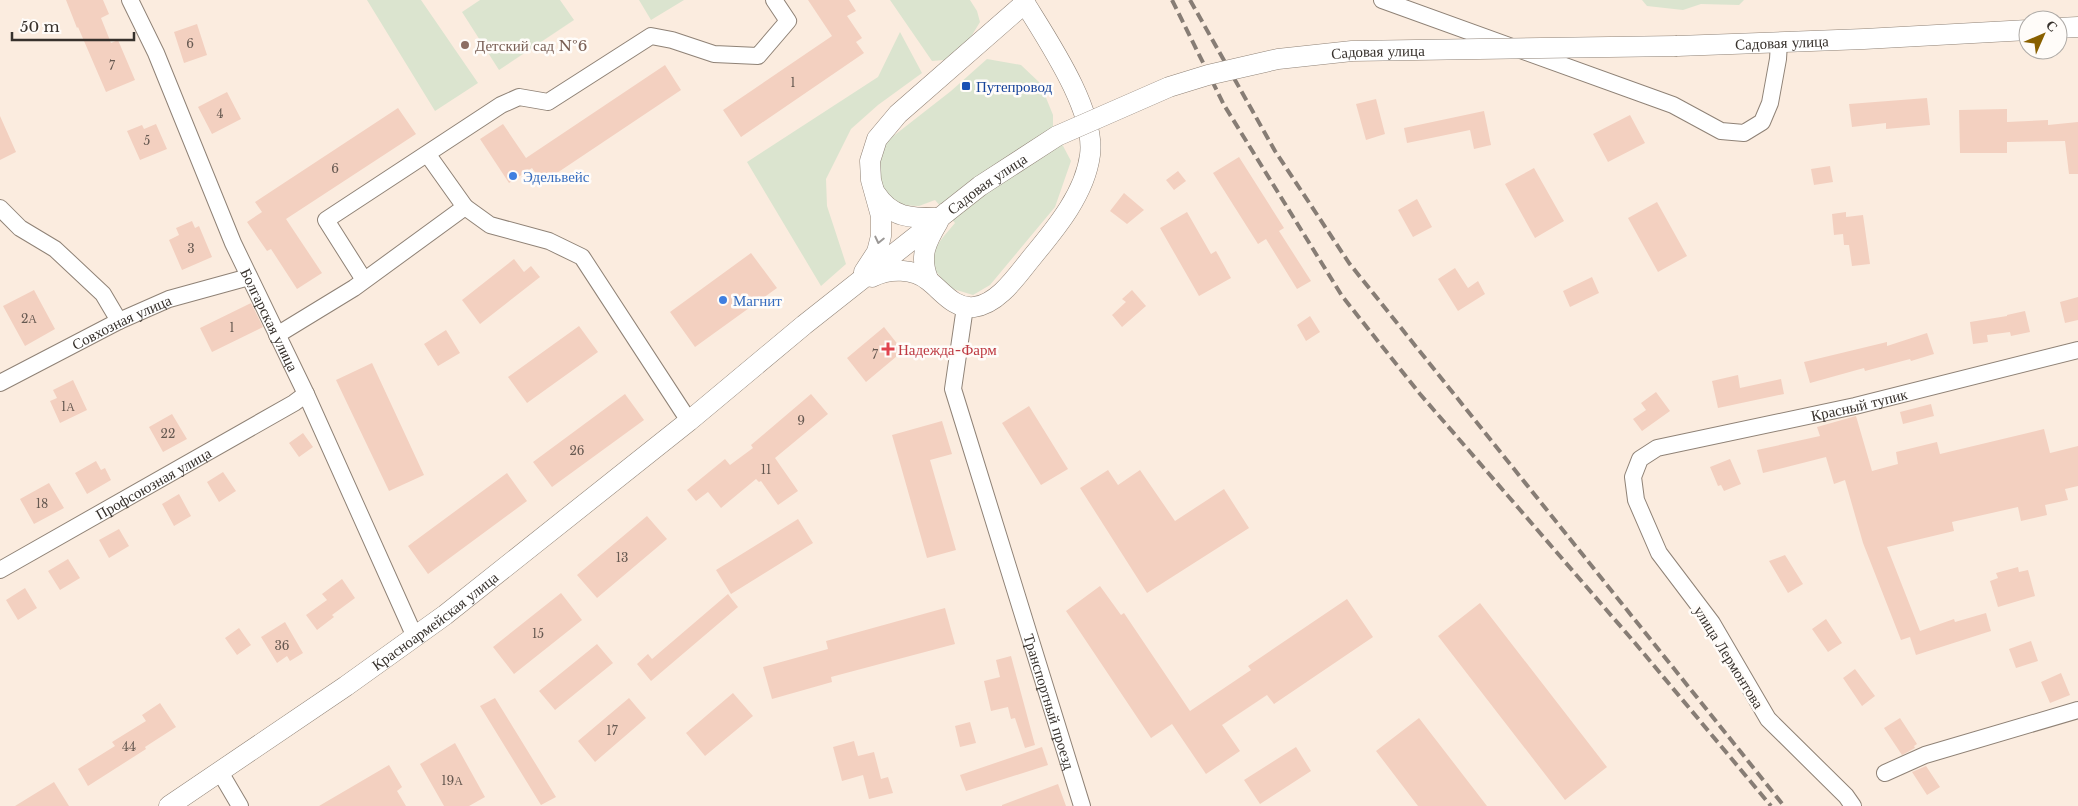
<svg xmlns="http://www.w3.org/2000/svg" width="2078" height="806" font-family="'Libre Baskerville',serif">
<rect width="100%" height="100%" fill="#fbecdf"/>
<path fill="#dbe4cf" d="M367 0H421L478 83 435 111Z
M480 0H560L574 20 499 70 462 12Z
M639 0H684L651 20Z
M890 0H970L977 11 980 22 966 45 944 60 932 61Z
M1642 0H1744L1739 5 1701 4 1683 10 1647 6Z
M900 32 922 73 878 105 851 129 826 179 827 206 846 264 821 286 747 162 878 77Z
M987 59 1021 65 1040 83 1053 115V127L1071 161 1055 207 990 285 973 295 950 288 932 267C933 245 942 239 955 223L935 200 919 206 895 205 880 189 878 161 887 141 951 91Z"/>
<path fill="#f3d0c0" d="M66 0H103L109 14 101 18 111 43 118 40 135 80 106 92 78 27 77 28Z
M808 0H849L856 11 847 16 862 38 856 42 864 53 741 137 723 110 832 36Z
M197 24 207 55 184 63 174 32Z
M665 65 681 90 542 183 532 168 509 183 480 139 503 124 526 158Z
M227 92 241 119 212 134 198 107Z
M1927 98 1930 125 1886 129V123L1852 127 1849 104Z
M1376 99 1385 134 1366 140 1356 104Z
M398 108 416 134 286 219 322 273 297 289 271 249 267 251 247 222 262 212 255 202Z
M2007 109V122L2048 120V125L2078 122V174H2069L2065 141 2007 142V153H1960L1959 110Z
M1484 111 1491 145 1474 149 1470 130 1407 143 1404 128Z
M1630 115 1645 143 1608 162 1593 134Z
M0 116 16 152 0 160Z
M156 124 167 149 140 160 127 131 142 125 144 129Z
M1239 157 1284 228 1279 231 1311 281 1297 289 1266 239 1258 244 1213 173Z
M1830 166 1833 182 1814 185 1811 169Z
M1534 168 1564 221 1535 238 1505 184Z
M1178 171 1186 181 1174 190 1166 180Z
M1124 193 1144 210 1127 224 1110 211Z
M1417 199 1432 227 1413 237 1398 210Z
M1657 202 1687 256 1658 272 1628 218Z
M1187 212 1211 254 1216 251 1231 278 1199 296 1160 228Z
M1846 212V217L1863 215 1870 264 1852 266 1849 245H1844L1843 234 1834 235 1832 214Z
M192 221 195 228 199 226 212 257 182 270 169 240 179 235 176 228Z
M751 253 777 288 695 347 670 312Z
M514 259 524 272 531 266 540 277 480 324 462 300Z
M1455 268 1468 288 1478 281 1485 294 1458 311 1438 279Z
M1592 277 1599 293 1570 307 1563 291Z
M34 290 55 329 25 346 3 306Z
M1132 290 1146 306 1122 327 1112 315 1126 302 1122 299Z
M2078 297V320L2065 323 2060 302Z
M251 303 263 327 212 352 200 328Z
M2025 311 2030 332 2011 336 2010 332 1987 335 1988 342 1973 344 1970 322 2007 316V315Z
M1310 316 1320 332 1306 341 1297 325Z
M579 326 598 352 527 403 508 377Z
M884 327 903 351 866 382 847 358Z
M446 330 460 353 438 366 424 344Z
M1927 333 1934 354 1911 361 1910 359 1865 371 1864 368 1810 383 1804 362 1887 342V346Z
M372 363 424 475 389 491 336 380Z
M1738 375 1740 388 1781 379 1784 394 1718 408 1712 381Z
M73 380 87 410 60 423 50 401 57 398 53 390Z
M1656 392 1670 411 1642 431 1633 419 1646 410 1641 403Z
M625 394 644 420 552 487 533 462Z
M811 394 828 414 775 458 798 491 778 505 761 481 759 482 756 479 721 508 708 492 696 501 687 490 725 459 730 465 753 448 751 445Z
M1931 404 1934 416 1903 424 1900 412Z
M1029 406 1068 469 1041 485 1002 423Z
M172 414 187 439 163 452 149 427Z
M1856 416 1872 471 1898 464 1896 452 1937 442 1940 454 2044 429 2050 453 2078 446V486L2065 489 2068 500 2045 505 2047 515 2021 521 2018 507 1952 522 1954 531 1887 547 1920 631 1954 619 1955 622 1986 613 1991 631 1916 655 1910 637 1901 640 1863 543 1845 480 1834 484 1826 457 1763 473 1757 450 1820 436 1817 427Z
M942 421 952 454 930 460 956 550 927 558 892 435Z
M303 433 313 447 299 457 289 443Z
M1730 459 1741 484 1724 491 1721 485 1718 486 1710 467Z
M96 461 101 470 105 468 111 480 87 494 75 473Z
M1108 470 1118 485 1140 470 1175 521 1224 489 1249 528 1147 593 1080 488Z
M223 472 236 491 219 502 207 482Z
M507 473 527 501 428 574 408 546Z
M49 483 64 508 34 524 20 499Z
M179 494 191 516 174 526 162 504Z
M647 516 667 539 597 598 577 575Z
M798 519 813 543 731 594 716 570Z
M119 529 129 546 109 558 99 540Z
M1785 555 1803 584 1788 593 1769 561Z
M68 559 80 578 60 590 48 571Z
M2018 567 2019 572 2028 570 2035 596 1998 607 1990 581 1998 578 1996 573Z
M342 579 355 598 332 615 334 617 317 630 306 615 327 600 322 594Z
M1100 586 1121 615 1124 613 1190 711 1251 670 1248 666 1347 599 1373 637 1274 704 1267 695 1222 725 1240 751 1206 774 1172 724 1151 738 1066 611Z
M25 588 37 608 18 620 6 600Z
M561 593 582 620 514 674 493 647Z
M728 594 738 607 651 681 637 664 648 654 652 659Z
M1480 603 1607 767 1565 800 1438 636Z
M945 608 955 644 831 677 832 682 772 699 763 667 828 649 826 641Z
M1826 619 1842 643 1828 652 1812 629Z
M285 622 303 653 290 661 287 656 277 663 261 637Z
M239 628 251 645 237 655 225 638Z
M2031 641 2038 661 2016 668 2009 649Z
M597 644 613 663 555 710 539 691Z
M1011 656 1035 745 1025 748 1015 718 1011 719 1008 707 991 711 984 681 1000 677 996 660Z
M1855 669 1875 696 1862 706 1843 678Z
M2061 673 2070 695 2050 703 2041 682Z
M733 693 753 716 705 756 686 733Z
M495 698 556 797 541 805 480 706Z
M629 698 646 718 595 762 578 741Z
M160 703 176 727 145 747 146 749 88 786 78 769 115 746 112 742 146 721 142 715Z
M1419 718 1487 806H1418L1376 751Z
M1900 718 1917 744 1914 746 1915 748 1902 755 1884 728Z
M970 722 976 743 960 747 955 726Z
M854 741 858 756 874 752 881 779 888 777 893 793 869 799 863 775 842 781 833 747Z
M455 743 485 797 469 806H444L420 764Z
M1042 747 1048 765 966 791 960 775Z
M1296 747 1311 771 1260 804 1244 780Z
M389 765 402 787 397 791 406 806H319Z
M1926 766 1940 787 1927 795 1912 772Z
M54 782 69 806H15Z
M1058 784 1066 806H1002V805Z"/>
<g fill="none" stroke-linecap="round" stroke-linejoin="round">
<defs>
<g id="minor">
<path id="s1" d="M130 0 156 53 233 243 306 394 415 637"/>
<path d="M1382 0 1673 105 1721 131 1744 133 1762 122 1770 103 1778 59 1779 43"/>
<path d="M465 207 490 225 549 241 582 257 689 421"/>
<path d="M0 208 20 228 55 249 103 294 119 321"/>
<path d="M364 280 326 220 501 105 519 97 548 102 651 36 672 40 714 54 758 56 788 21 774 0"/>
<path id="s2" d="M965 307 953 389 1082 806"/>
<path d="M277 335 354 288 465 207 428 155"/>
<path id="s3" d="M0 383 119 321 169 299 249 277"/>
<path id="s4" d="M0 570 294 403 306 394"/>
<path d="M220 772 240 806"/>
<path d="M1885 773 1925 755 2078 710"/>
<path id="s5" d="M1853 806 1846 796 1768 719 1712 623 1659 553 1636 500 1633 477 1640 459 1657 448 1855 406 2078 350"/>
</g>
<g id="major">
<path d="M2058 28 2078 27"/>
<path id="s6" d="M1677 46 1864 39 2028 30"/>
<path d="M876 194C892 219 913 218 940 218"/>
<path d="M864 272 877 252 881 236V216L871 180 870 161 877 139 898 114 1025 3"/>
<path d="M872 277C889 268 914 268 929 281 943 292 954 309 974 307 999 304 1018 274 1033 256 1057 227 1085 193 1090 155 1096 110 1046 38 1023 0"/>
<path d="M928 279C919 256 926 242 938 222"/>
<path id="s7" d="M169 806 346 686 445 615 689 421 804 325 947 212"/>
</g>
</defs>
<use href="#minor" stroke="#8f8276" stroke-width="18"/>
<use href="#major" stroke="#8f8276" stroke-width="21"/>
<use href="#minor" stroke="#fff" stroke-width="16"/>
<use href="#major" stroke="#fff" stroke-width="20"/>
<path stroke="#877d75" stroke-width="4" stroke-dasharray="10 5" stroke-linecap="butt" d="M1172 0 1224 105 1342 296 1420 394 1635 643 1771 806
M1190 0 1275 151 1349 263 1784 806"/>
<defs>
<g id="major-bridge">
<path id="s8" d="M947 212 980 186 1057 136 1169 87 1208 75 1278 59 1352 51 1677 46"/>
</g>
</defs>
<use href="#major-bridge" stroke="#8f8276" stroke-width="21" stroke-linecap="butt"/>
<use href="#major-bridge" stroke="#fff" stroke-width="20"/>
</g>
<defs><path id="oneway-chevron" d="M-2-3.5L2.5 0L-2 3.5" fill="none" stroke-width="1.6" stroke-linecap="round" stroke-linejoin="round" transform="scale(1.25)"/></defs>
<use stroke="#9b9896" href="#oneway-chevron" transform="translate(879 240) rotate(103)"/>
<circle fill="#8d6e63" stroke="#fffcf9" stroke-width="2" cx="465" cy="45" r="5"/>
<rect fill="#1a4fb4" stroke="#fffcf9" stroke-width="2" x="961" y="81" width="10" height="10" rx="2.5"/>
<g fill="#3f7fe0" stroke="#fffcf9" stroke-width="2">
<circle cx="513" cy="176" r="5"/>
<circle cx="723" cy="300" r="5"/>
</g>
<path fill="#e0444e" stroke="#fffcf9" stroke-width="2" d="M885.5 341.5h5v5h5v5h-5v5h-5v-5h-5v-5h5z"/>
<g text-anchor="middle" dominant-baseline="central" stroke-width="5" stroke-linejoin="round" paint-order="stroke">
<g font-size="12" fill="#665951">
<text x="190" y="43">6</text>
<text x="112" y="65">7</text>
<text x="793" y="82">1</text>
<text x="220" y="113">4</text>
<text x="147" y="140">5</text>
<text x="335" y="168">6</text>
<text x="191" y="248">3</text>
<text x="29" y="318">2А</text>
<text x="232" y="327">1</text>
<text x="875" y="354">7</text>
<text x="68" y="406">1А</text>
<text x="801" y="420">9</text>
<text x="168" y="433">22</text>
<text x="577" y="450">26</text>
<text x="766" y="469">11</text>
<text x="42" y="503">18</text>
<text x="622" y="557">13</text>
<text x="538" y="633">15</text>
<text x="282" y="645">36</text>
<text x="612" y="730">17</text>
<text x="129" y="746">44</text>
<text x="452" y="780">19А</text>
</g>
<g font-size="15" fill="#37312c" stroke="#fffcf9">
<text stroke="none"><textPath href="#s6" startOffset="105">Садовая улица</textPath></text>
<text stroke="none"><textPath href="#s8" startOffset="469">Садовая улица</textPath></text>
<text stroke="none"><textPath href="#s8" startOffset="49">Садовая улица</textPath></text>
<text stroke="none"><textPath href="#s1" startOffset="349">Болгарская улица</textPath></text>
<text stroke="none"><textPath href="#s3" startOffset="136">Совхозная улица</textPath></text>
<text stroke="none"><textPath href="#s5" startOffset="648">Красный тупик</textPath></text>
<text stroke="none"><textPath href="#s4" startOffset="176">Профсоюзная улица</textPath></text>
<text stroke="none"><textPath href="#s7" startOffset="324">Красноармейская улица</textPath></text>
<text transform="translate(1729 657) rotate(58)">улица Лермонтова</text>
<text stroke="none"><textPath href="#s2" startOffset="410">Транспортный проезд</textPath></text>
</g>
<g font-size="15" fill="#785e54" stroke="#fffcf9" text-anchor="start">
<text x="475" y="45">Детский сад №6</text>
</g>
<g font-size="15" fill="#164399" stroke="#fffcf9" text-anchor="start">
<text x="976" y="86">Путепровод</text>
</g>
<g font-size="15" fill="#366cbe" stroke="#fffcf9" text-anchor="start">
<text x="523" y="176">Эдельвейс</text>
<text x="733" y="300">Магнит</text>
</g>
<g font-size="15" fill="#be3a42" stroke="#fffcf9" text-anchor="start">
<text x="898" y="349">Надежда-Фарм</text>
</g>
</g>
<g transform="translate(2043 35) rotate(45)"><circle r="24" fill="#fffcf9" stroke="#afaba7"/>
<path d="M0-4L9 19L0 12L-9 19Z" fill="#896000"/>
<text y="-8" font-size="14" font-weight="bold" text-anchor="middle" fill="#37312c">С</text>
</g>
<path d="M12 32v8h122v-8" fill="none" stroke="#37312c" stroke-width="2.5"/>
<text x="20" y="32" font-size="15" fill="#37312c" stroke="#fffcf9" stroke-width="4" paint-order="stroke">50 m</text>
</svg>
